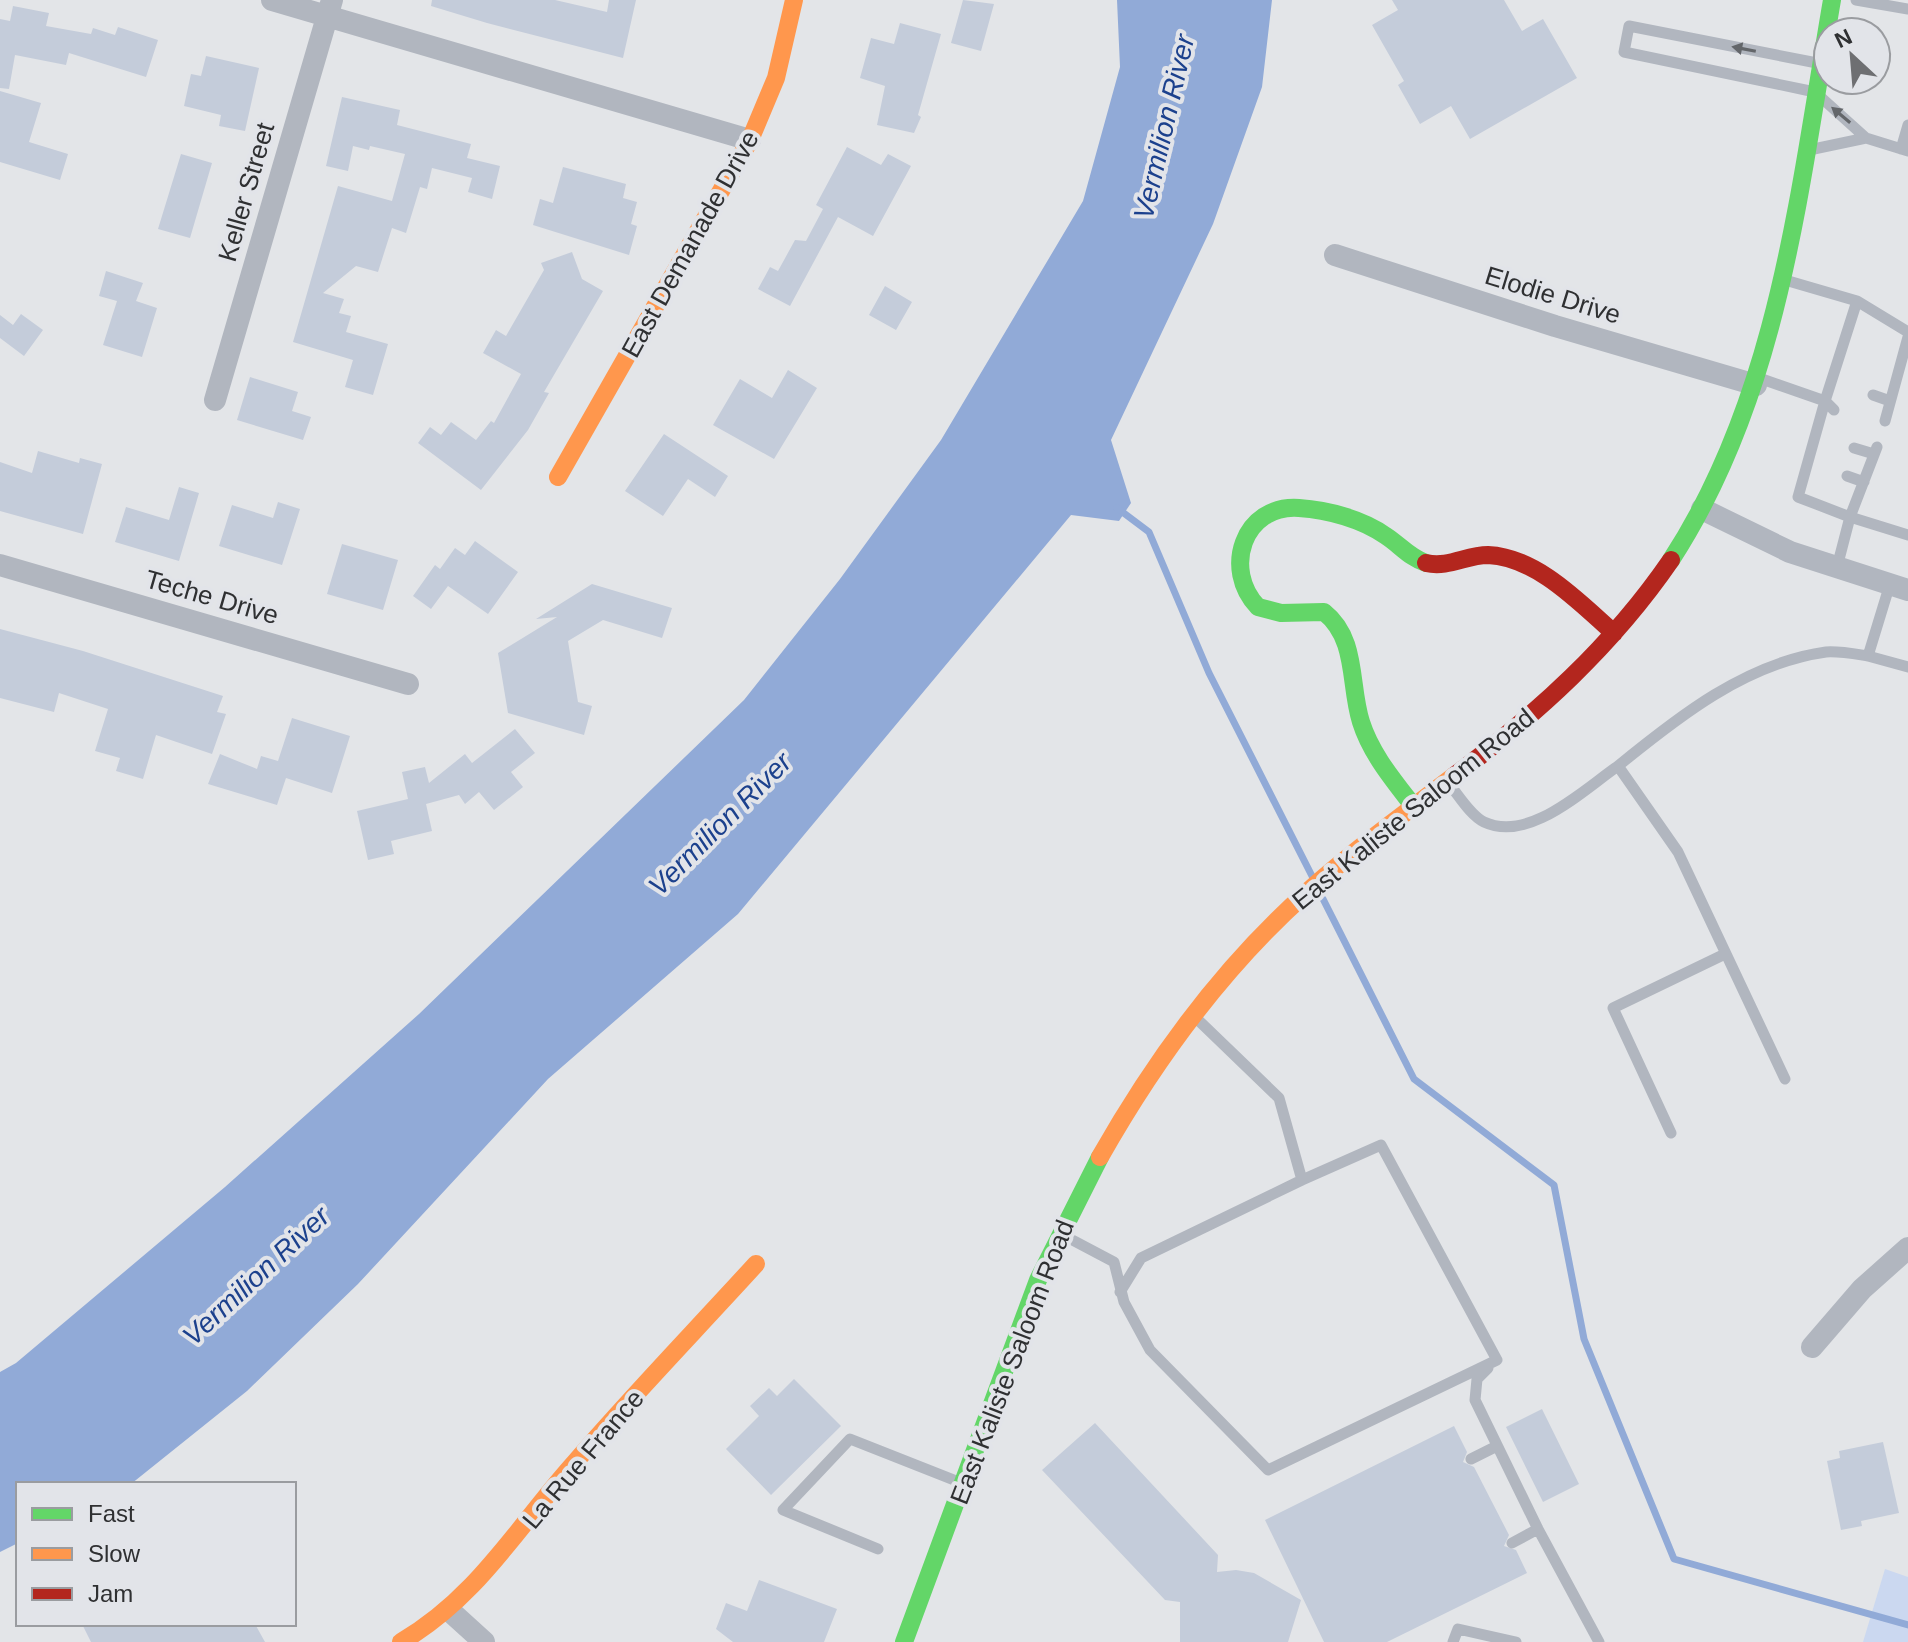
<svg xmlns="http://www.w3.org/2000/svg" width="1908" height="1642" font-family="Helvetica,sans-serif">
<rect width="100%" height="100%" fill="#e3e5e8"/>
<path fill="#cbd8f0" d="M1885 1569 1908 1577V1642H1863Z"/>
<path fill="#91aad7" d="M1117 0H1272L1262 87 1213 224 1111 440 1131 503 1119 521 1071 515 738 914 548 1079 358 1284 247 1391 131 1484H18V1543L0 1552V1372L16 1363 225 1187 419 1014 744 700 840 579 941 440 1083 201 1120 67Z"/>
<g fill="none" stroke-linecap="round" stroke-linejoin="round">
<path stroke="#91aad7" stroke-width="7" d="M1117 508 1149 532 1209 673 1313 878
M1320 893 1414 1079 1554 1185 1584 1339 1674 1559 1908 1625"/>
</g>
<path fill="#c4ccda" d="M432 0H555L607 12 609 0H636L623 58 487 23 431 6Z
M963 0 994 4 981 51 951 43Z
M1392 0H1504L1522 31 1543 19 1577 78 1470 139 1451 106 1420 124 1398 85 1404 81 1372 25 1398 10Z
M13 6 49 13 46 26 91 34 93 28 115 35 118 27 158 40 146 77 69 53 66 65 15 55 9 89 0 88V19L10 21Z
M900 23 941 34 918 115 921 117 914 133 877 125 885 86 860 78 871 38 894 44Z
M206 56 259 68 245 131 219 126 221 115 184 106 191 74 201 76Z
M0 91 41 103 29 142 68 154 60 180 0 162Z
M342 97 400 110 397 125 471 144 467 158 500 166 492 199 468 192 472 178 432 168 427 189 420 187 406 233 392 228 378 272 356 266 323 293 344 299 339 313 351 316 346 332 388 344 373 395 345 387 353 360 293 342 338 186 392 201 405 154 370 146 369 150 353 146 348 171 326 166Z
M847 147 881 165 888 154 911 166 873 236 838 217 790 306 758 289 770 267 778 271 795 240 806 241 823 209 816 205Z
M181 154 212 163 190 238 158 229Z
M563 167 626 184 623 198 637 202 631 224 637 226 629 255 533 225 540 199 553 203Z
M572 252 582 279 603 291 544 392 549 393 528 430 481 490 418 443 430 427 441 435 451 422 476 440 491 421 494 423 521 374 483 353 496 330 506 336 544 270 541 263Z
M106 271 143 283 136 301 157 308 142 357 103 345 117 301 99 296Z
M885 286 912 302 896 330 869 315Z
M21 314 43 330 24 356 0 338V315L13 325Z
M788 370 817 388 774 459 713 425 740 379 772 398Z
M250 377 298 392 292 411 311 417 303 440 237 420Z
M664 434 728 476 715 497 688 479 663 516 625 491Z
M38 451 79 463 80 458 102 464 83 534 0 511V462L32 473Z
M179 487 199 493 179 561 115 542 126 507 169 520Z
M278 502 300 509 282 565 219 546 232 505 273 518Z
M475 541 518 572 488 614 448 586 431 609 413 596 435 565 440 569 455 548 465 555Z
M342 544 398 560 383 610 327 594Z
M592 584 672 608 662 638 603 620 568 641 578 702 592 706 584 735 508 713 498 653 557 617 536 619Z
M0 629 83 651 223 696 217 712 226 714 212 754 156 735 143 779 116 771 120 758 95 751 108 709 59 693 54 712 0 698Z
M292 718 350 736 332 793 286 778 277 805 208 784 220 754 257 769 261 756 278 761Z
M515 729 535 753 511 772 523 787 494 810 479 792 465 804 459 795 426 804 432 831 391 841 394 854 368 860 357 811 408 799 402 772 425 767 429 783 465 754 472 763Z
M794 1379 841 1426 771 1495 726 1449 759 1416 750 1406 769 1388 777 1396Z
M1542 1409 1579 1484 1543 1502 1506 1427Z
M1095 1423 1218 1555 1217 1572 1236 1570 1254 1573 1301 1600 1288 1642H1180V1602L1165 1600 1042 1470Z
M1454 1426 1467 1452 1463 1462 1474 1467 1509 1535 1504 1546 1516 1550 1527 1573 1387 1642H1324L1265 1520Z
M1883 1442 1899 1513 1861 1521 1862 1526 1841 1530 1827 1461 1840 1458 1839 1451Z
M759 1580 837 1609 824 1642H733L716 1629 726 1603 747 1611Z
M82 1624H255L265 1642H91Z"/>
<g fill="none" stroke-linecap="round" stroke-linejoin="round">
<path stroke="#b1b6bf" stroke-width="11" d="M1856 0 1908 9
M1817 63 1629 26 1624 52 1815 92 1866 138 1908 151
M1901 149 1908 125
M1809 150 1866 138
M1857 301 1908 332
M1759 378 1825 401 1857 301 1785 280
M1873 395 1890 401
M1834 410 1825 401 1798 497 1850 517 1877 447
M1885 421 1908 337
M1854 448 1874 454
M1847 476 1864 482
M1837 567 1850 517 1908 535
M1890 584 1868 656 1908 667
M1450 785C1459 796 1471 816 1484 822 1529 843 1583 790 1618 766
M1785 1079 1678 852 1618 766C1678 717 1746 663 1826 652 1839 651 1855 654 1868 656
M1671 1133 1613 1008 1725 954
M1061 1234 1114 1262 1124 1302 1150 1350 1268 1470 1497 1360 1381 1145 1302 1180 1279 1098 1195 1017
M1120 1292 1141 1258 1302 1180
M1488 1368 1477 1379 1475 1400 1538 1529 1599 1642
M1471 1459 1497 1446
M1512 1543 1538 1529
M878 1549 783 1510 850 1439 959 1482
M1453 1642 1458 1629 1516 1642"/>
<path stroke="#b1b6bf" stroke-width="22" d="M272 0 750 140
M1335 255 1555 326 1756 385
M215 400 332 0
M1702 509 1790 552 1908 590
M0 565 408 684
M1812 1347 1862 1289 1908 1248
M451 1612 484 1642"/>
<path stroke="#63d668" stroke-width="18" d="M1671 560C1779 394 1799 191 1832 0
M1414 807C1394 781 1371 754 1361 722 1349 685 1358 639 1324 612L1281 613 1258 607C1222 570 1243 504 1299 508 1328 510 1362 519 1386 536 1400 545 1410 558 1426 563
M904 1642 1038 1280 1100 1157"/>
<path stroke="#ff974d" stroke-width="18" d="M558 477 750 140 776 78 794 0
M1100 1157C1155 1060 1222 968 1306 893 1353 851 1404 814 1454 776
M401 1642C475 1599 515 1531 570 1468 630 1398 694 1332 756 1264"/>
<path stroke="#b3261e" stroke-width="18" d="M1426 563C1449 568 1466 555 1488 555 1537 557 1580 603 1614 633
M1454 776C1537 714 1612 646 1671 560"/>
</g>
<defs><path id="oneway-solid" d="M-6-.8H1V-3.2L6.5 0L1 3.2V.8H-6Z" transform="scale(2)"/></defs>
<g fill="#63666a">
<use href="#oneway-solid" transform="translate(1744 49) rotate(-169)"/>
<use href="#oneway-solid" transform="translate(1841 115) rotate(-140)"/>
</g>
<g text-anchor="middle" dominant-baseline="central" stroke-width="8" stroke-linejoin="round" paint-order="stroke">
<g font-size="26" fill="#2f3032" stroke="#e2e4e9">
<text transform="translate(246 192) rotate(-74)">Keller Street</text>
<text transform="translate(690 244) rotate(-61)">East Demanade Drive</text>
<text transform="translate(1553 295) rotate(17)">Elodie Drive</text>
<text transform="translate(212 597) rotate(16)">Teche Drive</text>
<text transform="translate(1413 809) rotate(-39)">East Kaliste Saloom Road</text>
<text transform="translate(1012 1362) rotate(-69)">East Kaliste Saloom Road</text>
<text transform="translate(583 1459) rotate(-50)">La Rue France</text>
</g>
<g font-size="28" font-style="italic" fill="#1c418d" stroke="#e2e4e9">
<text transform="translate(1164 127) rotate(-77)">Vermilion River</text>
<text transform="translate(720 824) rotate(-45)">Vermilion River</text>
<text transform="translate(256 1276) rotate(-43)">Vermilion River</text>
</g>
</g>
<rect x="16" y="1482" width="280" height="144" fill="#e2e4e9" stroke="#9a9ca0" stroke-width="2"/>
<rect x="32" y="1508" width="40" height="12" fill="#63d668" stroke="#9a9ca0" stroke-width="2"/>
<text x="88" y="1522" font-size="24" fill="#2f3032">Fast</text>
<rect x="32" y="1548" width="40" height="12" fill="#ff974d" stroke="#9a9ca0" stroke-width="2"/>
<text x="88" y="1562" font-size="24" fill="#2f3032">Slow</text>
<rect x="32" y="1588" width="40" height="12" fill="#b3261e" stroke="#9a9ca0" stroke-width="2"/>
<text x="88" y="1602" font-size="24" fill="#2f3032">Jam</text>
<g transform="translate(1852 56) rotate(334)"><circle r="38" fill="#e2e4e9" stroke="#9a9ca0" stroke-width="2"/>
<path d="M0-6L14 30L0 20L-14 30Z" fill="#6e6f72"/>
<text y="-12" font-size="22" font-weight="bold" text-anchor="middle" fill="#2f3032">N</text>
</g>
</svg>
